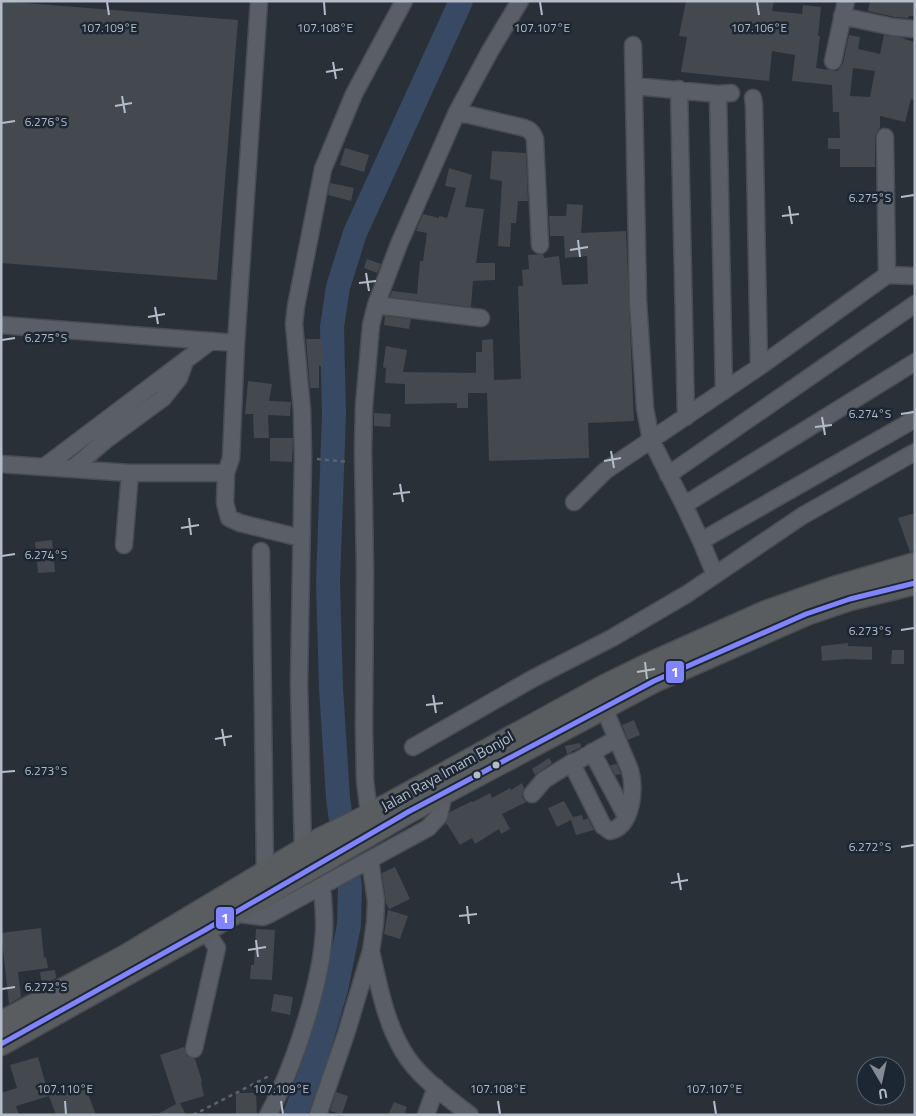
<svg xmlns="http://www.w3.org/2000/svg" width="916" height="1116" font-family="'Titillium Web',sans-serif">
<rect width="100%" height="100%" fill="#2a3038"/>
<g fill="none" stroke-linecap="round" stroke-linejoin="round">
<path stroke="#384963" stroke-width="24" d="M295 1115 315 1061 336 989 349 925 350 887 338 798 331 688 328 583 334 414 332 327 338 287 355 233 461 1"/>
</g>
<path fill="#444950" fill-rule="evenodd" d="M1 1 238 20 217 280 1 263Z
M686 1H774L772 11 802 14 803 5 821 7 818 36H820L816 68 837 71 840 68 843 63 849 35 860 37 858 49 880 54 884 35 905 38 904 39 915 42V100L911 99 905 122 880 116V128L876 133 875 137V167H840V149H828V138H840L839 112H833L832 85 792 81 795 55 772 51 769 81 681 72 687 37 679 36ZM853 68 875 71 870 97 850 96Z
M870 1H915L914 16H909L908 18 895 17 868 11Z
M345 148 369 155 364 172 340 165Z
M492 151 526 153 528 201H518L516 223H511L510 247 498 246 502 181 490 179Z
M449 168 472 175 465 207 484 209 476 263H495V280L473 281 471 307 390 297 392 291 417 294 420 261H423L427 233 416 231 423 214 439 218V216L447 218 456 188 445 186Z
M330 183 354 188 351 201 328 195Z
M567 204 583 205 581 233 626 231 634 421 588 423 589 458 489 461 487 393H468V408H457V403L405 404V384L385 383 386 368 383 367 386 346 407 350 403 372 476 373V352H482V340L493 339 494 380 521 379 518 286H523L522 270 529 269 528 255 543 254 544 258 559 256 562 285 588 284 587 256 565 258 564 236H550L549 216H566Z
M367 259 381 264 377 273 364 268Z
M385 316 411 319 409 329 384 325Z
M306 339H322L323 366H319V388H310Z
M248 381 272 384 269 401 291 402 290 416 268 415 269 438H254L253 414H245Z
M374 413 391 414 390 427 374 426Z
M270 438H293L292 462 270 461Z
M915 513V551L910 552 898 518Z
M52 540 55 572 38 573 35 542Z
M848 643V646L872 647V660L846 659 822 661 821 646Z
M892 650H904V664H891Z
M634 720 640 735 628 740 622 725Z
M580 743 581 747 567 754 565 746Z
M549 758 552 763 535 775 532 769Z
M617 764 621 774 615 775 610 765Z
M522 783 524 788 522 797 526 802 502 814 510 829 501 834 499 829 475 844 472 838 460 845 447 824 445 825 450 812 472 801 473 802 490 793 492 798 510 788 511 790Z
M564 801 573 817 582 815 583 820 588 818 594 830 576 835 571 820 557 827 548 808Z
M395 867 410 899 389 909 386 903 382 873Z
M388 910 408 916 400 939 384 934Z
M41 928 44 958 46 957 48 968 18 972 21 997 9 1004 1 933Z
M256 929 275 930 272 980 250 979 251 965H254Z
M55 970 56 978 42 986 40 972Z
M274 994 293 997 290 1015 271 1011Z
M184 1047 187 1056 195 1059 202 1081 201 1082 204 1096 180 1103 186 1115H156L178 1103 176 1104 160 1055Z
M38 1057 49 1096 16 1106 19 1115H1V1093L17 1088 10 1065Z
M84 1083 96 1115H56L49 1096Z
M336 1092 348 1096 342 1114 330 1111Z
M236 1093H256L257 1115H236Z
M394 1102 407 1107 404 1115H388Z"/>
<g fill="none" stroke-linecap="round" stroke-linejoin="round">
<defs>
<path id="minor" d="M842 16 893 27 915 29
M633 45 638 301 645 408 651 440 684 505 701 541 715 575
M833 61 846 1
M634 86 718 94 731 93
M679 89 686 417
M718 94 724 391
M753 98 754 105 759 367
M457 112 521 127C529 129 532 131 535 139L540 245
M885 137 887 275
M376 305 481 318
M1 325 236 343
M1 464 130 473H226L231 458 236 343 259 1
M44 467 211 341
M72 469 107 439 163 398 179 378 184 364
M226 473 225 503 229 518 240 523 301 538
M668 475 915 304
M574 502 605 471 759 367 887 275 915 276
M684 505 915 362
M701 541 915 419
M124 545 130 473
M261 551 265 872
M604 708 630 770C635 788 633 826 610 831L603 826 572 764 616 739
M413 747 532 679 612 638 687 594 802 516 915 452
M592 752 626 816
M532 794 544 780 573 762
M369 814 365 780 364 728 365 569 363 450 364 406 371 325 376 305 399 244 457 112 490 51 520 1
M303 851 299 683 303 457 302 410 294 324 296 306 323 169 354 94 404 1
M233 913 263 917 270 914 428 828 439 816 444 792
M371 952C379 985 385 1021 403 1051 418 1077 446 1096 470 1115
M194 1049 217 948 205 930
M268 1115C293 1069 321 985 324 932 325 917 323 901 322 886
M318 1115 346 1034 371 951 375 923 376 901 370 860
M426 1115 436 1087"/>
<path id="highway" d="M1 1023 126 956 321 839 364 818 605 686 650 664 766 612 834 588 915 564
M1 1044 205 930 408 812 654 681 806 614 850 599 915 583"/>
</defs>
<use href="#minor" stroke="#484c53" stroke-width="19"/>
<use href="#highway" stroke="#474c53" stroke-width="25"/>
<path stroke="#5d636a" stroke-width="2.5" stroke-dasharray="4 4" stroke-linecap="butt" d="M317 459 349 462
M193 1115 271 1075"/>
<use href="#minor" stroke="#5a5e66" stroke-width="16"/>
<use href="#highway" stroke="#5a5d60" stroke-width="22"/>
<defs>
<path id="bus-1" d="M1 1044 205 930 408 812 654 681 806 614 850 599 915 583"/>
</defs>
<use href="#bus-1" stroke="#1d2633" stroke-width="9"/>
<use href="#bus-1" stroke="#8084ff" stroke-width="5"/>
</g>
<path fill="none" stroke="#b4bcc9" stroke-width="2" d="M107 2 109 15M324 2 325 15M540 2 542 15M757 2 759 15M333 62 336 79M326 72 343 69M122 96 125 113M115 106 132 103M2 123 15 121M901 197 914 195M789 206 792 224M782 216 799 214M578 240 580 257M570 250 588 247M366 273 369 291M359 283 376 281M155 307 158 324M148 317 165 314M2 340 15 338M901 414 914 412M822 417 825 435M815 427 832 425M611 451 614 468M604 461 621 458M400 484 403 502M393 494 410 492M189 518 191 535M181 528 199 525M2 556 15 554M901 630 914 628M645 662 647 679M637 672 655 669M433 695 436 713M426 705 443 703M222 729 225 746M215 739 232 736M2 772 15 771M901 847 914 845M678 873 681 890M671 883 688 880M467 906 469 924M459 916 477 914M256 940 258 957M248 950 266 947M2 989 15 987M65 1101 66 1114M281 1101 283 1114M498 1101 500 1114M714 1101 716 1114"/>
<g fill="#b4bcc9" stroke="#1d2633" stroke-width="2">
<circle cx="496" cy="765" r="4.5"/>
<circle cx="477" cy="775" r="4.5"/>
</g>
<g text-anchor="middle" dominant-baseline="central" stroke-width="5" stroke-linejoin="round" paint-order="stroke">
<g font-size="15" fill="#b4bcc9" stroke="#1d2633">
<text transform="translate(447 771) rotate(-29)">Jalan Raya Imam Bonjol</text>
</g>
</g>
<g font-size="12" text-anchor="middle" fill="#b4bcc9" stroke="#1d2633" stroke-width="5" stroke-linejoin="round" paint-order="stroke">
<text x="759" y="32">107.106°E</text>
<text x="109" y="32">107.109°E</text>
<text x="325" y="32">107.108°E</text>
<text x="542" y="32">107.107°E</text>
<text x="46" y="126">6.276°S</text>
<text x="870" y="202">6.275°S</text>
<text x="46" y="342">6.275°S</text>
<text x="870" y="418">6.274°S</text>
<text x="46" y="559">6.274°S</text>
<text x="870" y="635">6.273°S</text>
<text x="46" y="775">6.273°S</text>
<text x="870" y="851">6.272°S</text>
<text x="46" y="991">6.272°S</text>
<text x="65" y="1093">107.110°E</text>
<text x="281" y="1093">107.109°E</text>
<text x="498" y="1093">107.108°E</text>
<text x="714" y="1093">107.107°E</text>
</g>
<g stroke="#1d2633" stroke-width="2">
<rect x="665" y="660" width="20" height="24" rx="5" fill="#8084ff"/>
<rect x="215" y="906" width="20" height="24" rx="5" fill="#8084ff"/>
</g>
<g font-size="14" text-anchor="middle" font-weight="bold" fill="#fff">
<text x="675" y="677">1</text>
<text x="225" y="923">1</text>
</g>
<rect width="916" height="1116" fill="none" stroke="#b4bcc9" stroke-width="5"/>
<g transform="translate(881 1081) rotate(171)"><circle r="24" fill="#1d2633" stroke="#59626f"/>
<path d="M0-4L9 19L0 12L-9 19Z" fill="#848b96"/>
<text y="-8" font-size="14" font-weight="bold" text-anchor="middle" fill="#b4bcc9">U</text>
</g>
</svg>
